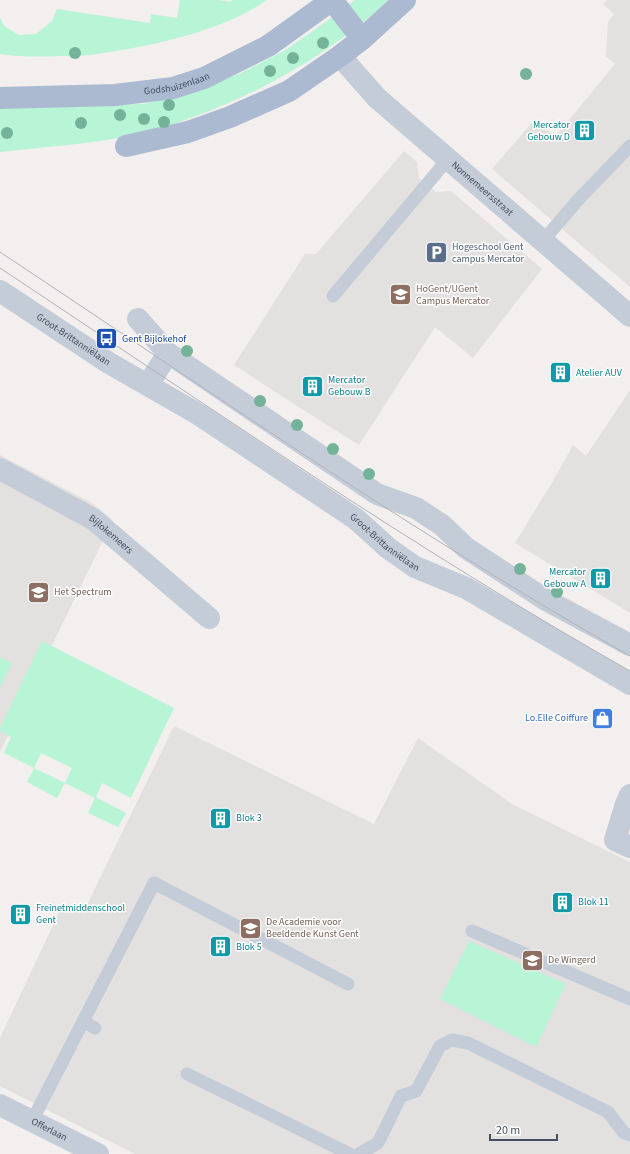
<svg xmlns="http://www.w3.org/2000/svg" width="630" height="1154" font-family="'Source Sans 3',sans-serif">
<rect width="100%" height="100%" fill="#f2efee"/>
<path fill="#e3e0e0" d="M607 0H630V287L492 169 535 119 555 137 615 64 606 56 608 22 614 14 603 4Z
M404 151 417 162 419 178 436 192 451 191 542 269 473 358 435 327 359 445 297 406 234 365 305 254H316Z
M630 390V613L515 543 553 481 573 445 586 456Z
M0 455 92 503 113 520 0 752Z
M174 726 374 824 418 738 512 804 630 862V1154H135L0 1086V1038L63 904 83 913Z"/>
<path fill="#b8f4d6" fill-rule="evenodd" d="M180 0H218L231 2 232 0H267C221 32 152 46 97 54 85 56 73 56 61 56 41 57 20 57 0 54V18L4 26 19 35 36 34 52 21 57 9 150 23 151 14 177 18Z
M355 0H389C332 52 265 91 193 117 174 124 155 131 135 135 91 144 45 147 0 152V107L143 104 197 90 241 73 284 51 327 21Z
M42 641 174 708 131 798 102 783 96 797 126 813 118 827 88 813 95 798 65 783 57 798 27 782 34 768 4 753 11 737 0 731V728ZM41 753 72 768 65 783 34 768Z
M0 657 12 663 0 687Z
M469 941 566 984 536 1047 440 999Z"/>
<g fill="none" stroke-linecap="round" stroke-linejoin="round">
<path stroke="#c4ccd8" stroke-width="13" d="M543 241 577 201 630 146
M333 296 448 159
M472 931 630 999
M83 1021 95 1028
M187 1074 350 1154
M32 1121 154 883 348 984
M359 1154 378 1143 401 1096 416 1091 440 1046 452 1040 468 1043 608 1112 624 1133 630 1135"/>
<g stroke="#c4ccd8" stroke-width="22">
<path id="s1" d="M340 56 377 98 630 316"/>
<path id="s2" d="M0 469 93 519 209 618"/>
<path d="M630 795 626 804 615 840 630 847"/>
<path id="s3" d="M0 1105 98 1154"/>
</g>
<g stroke="#c4ccd8" stroke-width="22">
<path id="s4" d="M0 291 109 363 198 414 356 519 388 548 415 567 466 588 630 684"/>
<path d="M138 319 168 353 377 494 416 508 442 525 466 548 546 600 630 645"/>
<path d="M148 385 168 353"/>
</g>
<g stroke="#abbad1" stroke-width="22">
<path d="M332 0 362 39"/>
<path id="s5" d="M0 98 115 95 173 88 204 78 268 46 332 0"/>
<path d="M126 146 188 132 230 117 289 91 340 56 362 39 405 0"/>
</g>
<path stroke="#b0b3ba" stroke-width="1" d="M0 252C208 390 413 533 630 656
M0 268C208 406 413 548 630 671"/>
</g>
<g fill="#74b399">
<circle cx="323" cy="43" r="6"/>
<circle cx="75" cy="53" r="6"/>
<circle cx="293" cy="58" r="6"/>
<circle cx="270" cy="71" r="6"/>
<circle cx="526" cy="74" r="6"/>
<circle cx="169" cy="105" r="6"/>
<circle cx="120" cy="115" r="6"/>
<circle cx="144" cy="119" r="6"/>
<circle cx="164" cy="122" r="6"/>
<circle cx="81" cy="123" r="6"/>
<circle cx="7" cy="133" r="6"/>
<circle cx="187" cy="351" r="6"/>
<circle cx="260" cy="401" r="6"/>
<circle cx="297" cy="425" r="6"/>
<circle cx="333" cy="449" r="6"/>
<circle cx="369" cy="474" r="6"/>
<circle cx="520" cy="569" r="6"/>
<circle cx="557" cy="592" r="6"/>
</g>
<defs>
<symbol id="building-square" viewBox="-11 -11 22 22"><rect x="-9" y="-9" width="18" height="18" rx="4" fill="#0f9aa8" stroke="#fff"/><path d="M-4-6H4V6H1V3H-1V6H-4ZM-2.5-4.3h1.7v1.8h-1.7ZM.8-4.3h1.7v1.8H.8ZM-2.5-1h1.7V.8h-1.7ZM.8-1h1.7V.8H.8Z" fill="#fff"/></symbol>
<symbol id="parking-square" viewBox="-11 -11 22 22"><rect x="-9" y="-9" width="18" height="18" rx="4" fill="#5c6f8a" stroke="#fff"/><path d="M-3.5-5.5H1a3.5 3.5 0 0 1 0 7H-1V5.5H-3.5ZM-1-3.4V-.6H.8a1.4 1.4 0 0 0 0-2.8Z" fill="#fff"/></symbol>
<symbol id="university-square" viewBox="-11 -11 22 22"><rect x="-9" y="-9" width="18" height="18" rx="4" fill="#8d6e63" stroke="#fff"/><path d="M0-5L7-2L0 1L-7-2ZM-4 1L0 2.5L4 1V4Q0 6-4 4Z" fill="#fff"/></symbol>
<symbol id="bus-square" viewBox="-11 -11 22 22"><rect x="-9" y="-9" width="18" height="18" rx="4" fill="#1a4fb4" stroke="#fff"/><path d="M-5-6H5V4H4V6H2V4H-2V6H-4V4H-5ZM-3.5-4V0h7V-4ZM-3.5 1.2v1.5H-2V1.2ZM2 1.2v1.5H3.5V1.2Z" fill="#fff"/></symbol>
<symbol id="school-square" viewBox="-11 -11 22 22"><rect x="-9" y="-9" width="18" height="18" rx="4" fill="#8d6e63" stroke="#fff"/><path d="M0-5L7-2L0 1L-7-2ZM-4 1L0 2.5L4 1V4Q0 6-4 4Z" fill="#fff"/></symbol>
<symbol id="shop-square" viewBox="-11 -11 22 22"><rect x="-9" y="-9" width="18" height="18" rx="4" fill="#3f7fe0" stroke="#fff"/><path d="M-5-2.5h2.3a2.7 3.5 0 0 1 5.4 0H5L5.5 6h-11ZM-1.5-2.5h3a1.5 2.3 0 0 0-3 0Z" fill="#fff"/></symbol>
</defs>
<g fill-rule="evenodd">
<use href="#building-square" x="572" y="118" width="25" height="25"/>
<use href="#parking-square" x="424" y="240" width="25" height="25"/>
<use href="#university-square" x="388" y="282" width="25" height="25"/>
<use href="#bus-square" x="94" y="326" width="25" height="25"/>
<use href="#building-square" x="548" y="360" width="25" height="25"/>
<use href="#building-square" x="300" y="374" width="25" height="25"/>
<use href="#building-square" x="588" y="566" width="25" height="25"/>
<use href="#school-square" x="26" y="580" width="25" height="25"/>
<use href="#shop-square" x="590" y="706" width="25" height="25"/>
<use href="#building-square" x="208" y="806" width="25" height="25"/>
<use href="#building-square" x="550" y="890" width="25" height="25"/>
<use href="#building-square" x="8" y="902" width="25" height="25"/>
<use href="#university-square" x="238" y="916" width="25" height="25"/>
<use href="#building-square" x="208" y="934" width="25" height="25"/>
<use href="#school-square" x="520" y="948" width="25" height="25"/>
</g>
<g text-anchor="middle" dominant-baseline="central" stroke-width="3" stroke-linejoin="round" paint-order="stroke">
<g font-size="10" fill="#454f5e" stroke="#fff">
<text stroke="none"><textPath href="#s5" startOffset="178">Godshuizenlaan</textPath></text>
<text stroke="none"><textPath href="#s1" startOffset="195">Nonnemeersstraat</textPath></text>
<text stroke="none"><textPath href="#s4" startOffset="88">Groot-Brittanniëlaan</textPath></text>
<text stroke="none"><textPath href="#s2" startOffset="129">Bijlokemeers</textPath></text>
<text stroke="none"><textPath href="#s4" startOffset="460">Groot-Brittanniëlaan</textPath></text>
<text stroke="none"><textPath href="#s3" startOffset="55">Offerlaan</textPath></text>
</g>
<g font-size="10" fill="#0d838f" stroke="#fff" text-anchor="start">
<text x="570" y="125" text-anchor="end">Mercator<tspan x="570" dy="12">Gebouw D</tspan></text>
<text x="576" y="373">Atelier AUV</text>
<text x="328" y="380">Mercator<tspan x="328" dy="12">Gebouw B</tspan></text>
<text x="586" y="572" text-anchor="end">Mercator<tspan x="586" dy="12">Gebouw A</tspan></text>
<text x="236" y="818">Blok 3</text>
<text x="578" y="902">Blok 11</text>
<text x="36" y="908">Freinetmiddenschool<tspan x="36" dy="12">Gent</tspan></text>
<text x="236" y="947">Blok 5</text>
</g>
<g font-size="10" fill="#4e5e75" stroke="#fff" text-anchor="start">
<text x="452" y="247">Hogeschool Gent<tspan x="452" dy="12">campus Mercator</tspan></text>
</g>
<g font-size="10" fill="#785e54" stroke="#fff" text-anchor="start">
<text x="416" y="289">HoGent/UGent<tspan x="416" dy="12">Campus Mercator</tspan></text>
<text x="54" y="592">Het Spectrum</text>
<text x="266" y="922">De Academie voor<tspan x="266" dy="12">Beeldende Kunst Gent</tspan></text>
<text x="548" y="960">De Wingerd</text>
</g>
<g font-size="10" fill="#164399" stroke="#fff" text-anchor="start">
<text x="122" y="339">Gent Bijlokehof</text>
</g>
<g font-size="10" fill="#366cbe" stroke="#fff" text-anchor="end">
<text x="588" y="718">Lo.Elle Coiffure</text>
</g>
</g>
<path d="M490 1134v6h67v-6" fill="none" stroke="#454f5e" stroke-width="2"/>
<text x="496" y="1134" font-size="12" fill="#454f5e" stroke="#ffffff" stroke-width="3" paint-order="stroke">20 m</text>
</svg>
